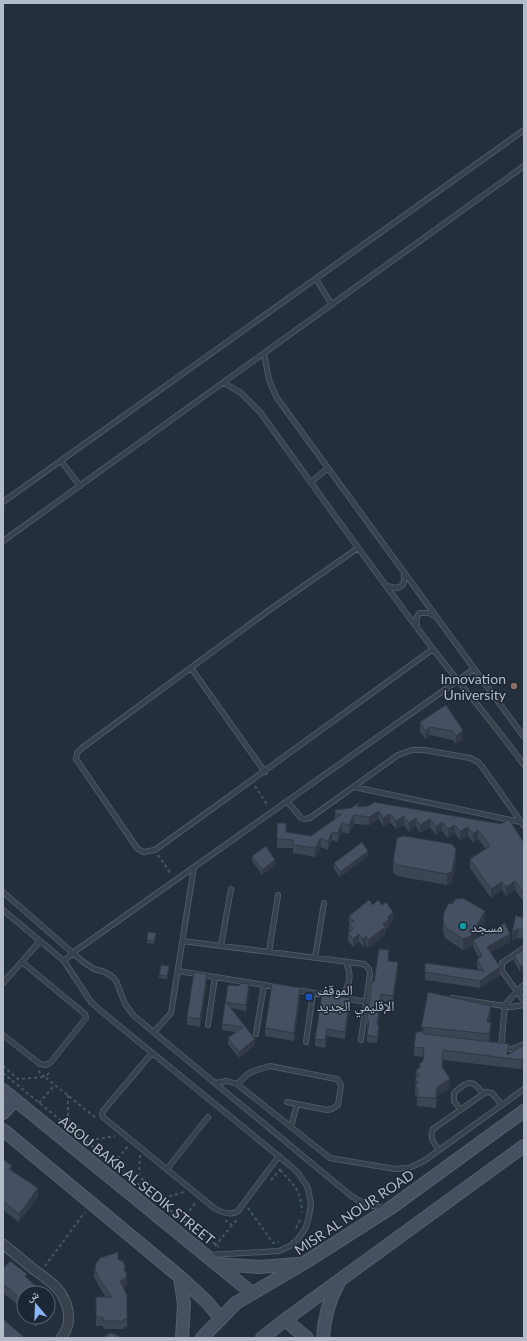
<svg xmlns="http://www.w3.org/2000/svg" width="527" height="1341" font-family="Lato,'Noto Naskh Arabic',sans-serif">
<rect width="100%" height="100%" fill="#242f3e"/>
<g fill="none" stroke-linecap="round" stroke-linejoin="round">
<defs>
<path id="lane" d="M316 279 332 305
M264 353 269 380 277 398 524 737
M224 383 241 393 260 412C317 491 374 571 433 649 463 688 495 725 524 765
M61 461 80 486
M311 482 328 468
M3 502 524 130
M3 541 524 166
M358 548 268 611 82 748 77 753 76 759 137 848 143 852 155 850 433 649
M387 586 397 588 403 585 404 580V572
M417 625C416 620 416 616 420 613H429L436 617
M191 668 265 772
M354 787 521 822
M287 801 301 818 304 819 310 818 398 755 412 750H424L470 758 478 762 483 768 524 826
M3 892 82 961 94 969 105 972 114 978 117 983 125 1004 134 1016 350 1195C361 1203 372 1208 386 1207
M3 910 64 961 91 1002 101 1011 293 1168 299 1174 308 1188 311 1205 308 1221 305 1229 298 1239 290 1246 279 1251 209 1255
M182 941 364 964 369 969 370 974 361 1040
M221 946 231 889
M524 948 502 963V971L524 1001
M269 952 278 895
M315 958 324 903
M64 961 74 952 474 669
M178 971 277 987
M3 983 40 941
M296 990 328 995
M340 997C350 987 352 975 346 962
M345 998 366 1002
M452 998 511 1007 524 1005
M208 1025 215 977
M154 1032 171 1013 194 867
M256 1034 264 985
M3 1035 40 1064 46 1065 51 1062 86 1018 85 1014 22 962
M306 1042 313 993
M501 1048 505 1005 517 991 524 985
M503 1049H512L524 1044
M152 1053 103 1111 102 1115 104 1118 214 1208C221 1212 231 1216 238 1211L279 1156
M215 1083 227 1081 237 1084 330 1158 395 1169 409 1168 424 1161 524 1089
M237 1084 248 1074 254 1071 270 1066 336 1079 338 1080 341 1085 338 1105 332 1109 327 1110 287 1102
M460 1109 454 1101V1093C456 1091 458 1089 461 1087 472 1079 475 1084 483 1093
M291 1127 297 1104
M439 1150C434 1143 429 1138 433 1129L486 1092 492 1093 502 1105
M167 1169 208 1117"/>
<path id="street" d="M3 1244C13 1252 22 1260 32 1268 40 1274 49 1280 56 1287 69 1301 74 1323 61 1338"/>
<path id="secondary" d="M3 1090 252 1293
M3 1113 15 1100
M3 1130 180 1277 207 1302 221 1319
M216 1264 259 1267 299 1264
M180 1277 184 1304 182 1338
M285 1320 307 1338
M202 1338 236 1303 304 1263 392 1207 524 1111
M262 1338 285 1320 524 1146
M323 1338C324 1318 329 1300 339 1282"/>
</defs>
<use href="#lane" stroke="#565f6c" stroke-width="6"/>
<use href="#street" stroke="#565f6c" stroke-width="11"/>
<use href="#secondary" stroke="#565f6c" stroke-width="14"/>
<path stroke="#44595c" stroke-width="2" stroke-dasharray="3 3" stroke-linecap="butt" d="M255 786 268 806
M158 855 171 874
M3 1066 18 1079 45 1077 96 1118
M38 1071 45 1077 51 1071
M3 1073 182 1220 219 1247
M68 1095V1119L92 1140 115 1136
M39 1103 55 1085
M140 1155 139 1176 163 1198 184 1192
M114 1163 129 1145
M280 1170C294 1185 301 1190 302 1212
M271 1180 282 1167
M248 1208 273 1243 279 1242
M182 1220 196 1202
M225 1220 232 1225 237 1220
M296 1228 301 1218
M215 1246 232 1225
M45 1266 85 1212"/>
<use href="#lane" stroke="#38414e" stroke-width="4.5"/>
<use href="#street" stroke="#38414e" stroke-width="9"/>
<use href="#secondary" stroke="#465061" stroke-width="12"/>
</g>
<path fill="#3b4654" d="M420 722 463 730V739L456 744 453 740 430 735 425 739 420 731Z
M373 802 524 843V902L515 890 506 896 502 890 491 898 470 868V859L486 849 478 839 473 843 468 836 460 840 455 833 448 838 442 831 436 835 430 827 420 833 416 826 409 832 404 825 396 829 390 822 383 827 379 819 369 825 354 824 349 834 342 832 338 842 332 840 328 850 321 847 315 857 293 853V848H277V823L286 832 311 836 335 819V810L368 806 373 803Z
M252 856 275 866 262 875 252 861Z
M368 856 340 877 334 869V863Z
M456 860 452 882 447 885 397 876 393 872V861Z
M373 905 393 921 389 924V927L385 930V935L368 948 366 945 363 947 359 942 353 947 348 941V933L349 931V916Z
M524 918V939L518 938 512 941Z
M443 919 485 922 475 939 510 942 491 952 500 975 480 988 425 980V972L479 971 477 967V960L479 958 473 947V943L471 947 463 950 445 938 443 930Z
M156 936 154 944 147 943V940Z
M524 950V970L520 972 514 961V955Z
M389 957V961L398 969 393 1003 381 1001 378 1025 379 1032 377 1043 367 1042V1035L368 1027H367V1020L374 982Z
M169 969 167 979 159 978V975Z
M207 982 200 1027 187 1025V1017Z
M228 985 249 990 246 1011 231 1008 255 1045 239 1058 228 1044V1038L236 1032 222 1030V1024Z
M428 992 491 1014 489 1023 491 1032 489 1041 509 1054 524 1045 521 1069 443 1060 442 1067 450 1088 437 1096 436 1108 417 1106V1098L415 1095 416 1070 419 1069V1064L423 1061V1057L414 1056V1047L420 1032H421Z
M300 997 294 1041 265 1036V1028Z
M350 1005 345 1039 327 1036 325 1048 315 1046V1039Z
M3 1159 12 1170 38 1197 19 1222 3 1210Z
M118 1259 125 1270 127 1284 126 1287 124 1288 127 1295V1327H124V1329H103V1326H96V1297H106L100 1288 94 1277 95 1265Z
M3 1269 24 1293V1316L18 1310V1305L3 1293Z
M25 1317H46L36 1327Z"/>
<path fill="#303945" d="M430 727V735L425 739V731Z
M463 730V739L456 744V736Z
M379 811V819L369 825V817Z
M390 814V822L383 827V818Z
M354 815V824L349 834V825Z
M404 816V825L396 829V821Z
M416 818V826L409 832V823Z
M430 819V827L420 833V825Z
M442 822V831L436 835V827Z
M342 823V832L338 842V833Z
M455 825V833L448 838V829Z
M468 827V836L460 840V831Z
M478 830V839L473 843V834Z
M332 832V840L328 850V841Z
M321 838V847L315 857V848Z
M456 849V860L452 882 447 885V874Z
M368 851V856L340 877V872Z
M275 860V866L262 875V870Z
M515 881V890L506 896V887Z
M502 882V890L491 898V889Z
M485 911V922L474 942 473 940V943L471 947 463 950V939Z
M393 912V921L389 924V927L385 930V935L368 948V940L388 917Z
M518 929V938L512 941V932Z
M359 934V942L353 947V939Z
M510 934V942L487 954V947Z
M366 936V945L363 947V939Z
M398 962V969L393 1003V996Z
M524 964V970L520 972V966Z
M500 967V975L480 988V981Z
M207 974V982L200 1027V1019Z
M249 984V990L246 1011V1005Z
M300 988V997L294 1041V1033Z
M381 994V1001L377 1032V1025Z
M350 998V1005L345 1039V1032Z
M491 1006V1014L487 1031V1022Z
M491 1023V1032L489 1043V1034Z
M379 1025V1032L377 1043V1037Z
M424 1027V1035L421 1036V1028Z
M327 1029V1036L325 1048V1040Z
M255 1039V1045L239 1058V1052Z
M443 1050V1060L442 1075V1066Z
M524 1058V1068L521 1069V1060Z
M450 1079V1088L437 1096 436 1108V1098L437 1087Z
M38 1188V1197L19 1222V1214Z
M127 1275V1284L126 1287 120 1289V1281Z
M49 1306V1314L48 1315V1307Z
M38 1317H46L36 1327V1319Z"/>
<path fill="#455162" stroke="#303945" d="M446 705 463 730 456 736 453 731 430 727 425 731 420 722Z
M360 802 357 807 368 806 374 803 373 802 501 824 509 819 524 843V893L515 881 506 887 502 882 491 889 470 859 490 846 478 830 473 834 468 827 460 831 455 825 448 829 442 822 436 827 430 819 420 825 416 818 409 823 404 816 396 821 390 814 383 818 379 811 369 817 354 815 349 825 342 823 338 833 332 832 328 841 321 838 315 848 293 845V840L277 839V823H286V832L311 836 342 814H335V810L351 808Z
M404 836 452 844 456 849 452 871 447 874 397 865 393 861 397 838Z
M362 842 368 851 340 872 334 863Z
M266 846 275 860 262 870 252 856Z
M463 898 485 911 471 936 463 939 445 927 443 919 444 912 449 903 452 904 456 899Z
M369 900 373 905 378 900 382 905 386 902 393 912 388 917 389 919 383 924 385 927 368 940 366 936 363 939 359 934 353 939 348 933 353 929 349 924 354 921 349 916Z
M516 914 517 916 524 918V930L518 929 512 932Z
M505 923 510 934 487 947 500 967 480 981 425 972V963L484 971 477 960 482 956 473 940Z
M148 932 156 933 154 941 147 940Z
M379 949 389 950 388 961 398 962 393 996 381 994 377 1025H379L377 1037 367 1035 369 1021 367 1020 372 982H374Z
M524 950V964L520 966 514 955Z
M161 965 169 966 167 976 159 975Z
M194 972 207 974 200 1019 187 1017Z
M240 983 249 984 246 1005 226 1002 255 1039 239 1052 228 1038 243 1027 222 1024 228 985 239 986Z
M272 983 300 988 294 1033 265 1028Z
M428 992 491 1006 487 1022 491 1023 489 1034 424 1027 421 1028Z
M322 994 350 998 345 1032 327 1029 325 1040 315 1039Z
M421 1031 424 1034 509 1044 507 1055 524 1045V1058L521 1060 443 1050 442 1066 450 1079 437 1087 436 1098 417 1097 418 1090 415 1085 418 1083 415 1078 419 1075 416 1070 421 1067 419 1064 423 1061 424 1048 414 1047 416 1032H420Z
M3 1159 12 1166 9 1169 38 1188 19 1214 3 1201Z
M118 1252V1259L123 1261 125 1266 124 1270 126 1272 127 1275 126 1278 120 1281 127 1295V1319H124V1321H103V1317H96V1297H112L100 1280 94 1268H96L95 1265 100 1258Z
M10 1261 27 1274 25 1276 43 1293H24V1307L18 1302 21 1299 3 1284V1269Z
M48 1298H49V1306L48 1307Z
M3 1319 24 1337V1338H3Z
M111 1333 119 1336 121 1338H102Z"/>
<circle fill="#8d6e63" stroke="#1d2633" stroke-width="1.5" cx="514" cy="686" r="4"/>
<circle fill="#0f9aa8" stroke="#1d2633" stroke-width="1.5" cx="463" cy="926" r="4"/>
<rect fill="#1a4fb4" stroke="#1d2633" stroke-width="1.5" x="305" y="993" width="8" height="8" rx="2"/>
<g text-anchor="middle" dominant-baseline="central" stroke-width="3" stroke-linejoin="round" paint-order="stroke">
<g font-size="14" fill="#b4bcc9" stroke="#1d2633" text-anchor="start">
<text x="506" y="678" text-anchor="end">Innovation<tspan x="506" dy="16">University</tspan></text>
<text x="471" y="926">مسجد</text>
<text x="317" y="989">الموقف<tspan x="317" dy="16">الإقليمي الجديد</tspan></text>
</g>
<g font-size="14" fill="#b4bcc9" stroke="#1d2633">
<text transform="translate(137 1180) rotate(39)">ABOU BAKR AL SEDIK STREET</text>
<text transform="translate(354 1212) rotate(-34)">MISR AL NOUR ROAD</text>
</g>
</g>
<rect width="527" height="1341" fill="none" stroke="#b4bcc9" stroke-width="8"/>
<g transform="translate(36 1305) rotate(341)"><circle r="19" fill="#1d2633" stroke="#59626f"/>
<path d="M0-3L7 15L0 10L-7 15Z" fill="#8ab4f8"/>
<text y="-6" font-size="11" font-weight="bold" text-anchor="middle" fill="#b4bcc9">ش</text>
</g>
</svg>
